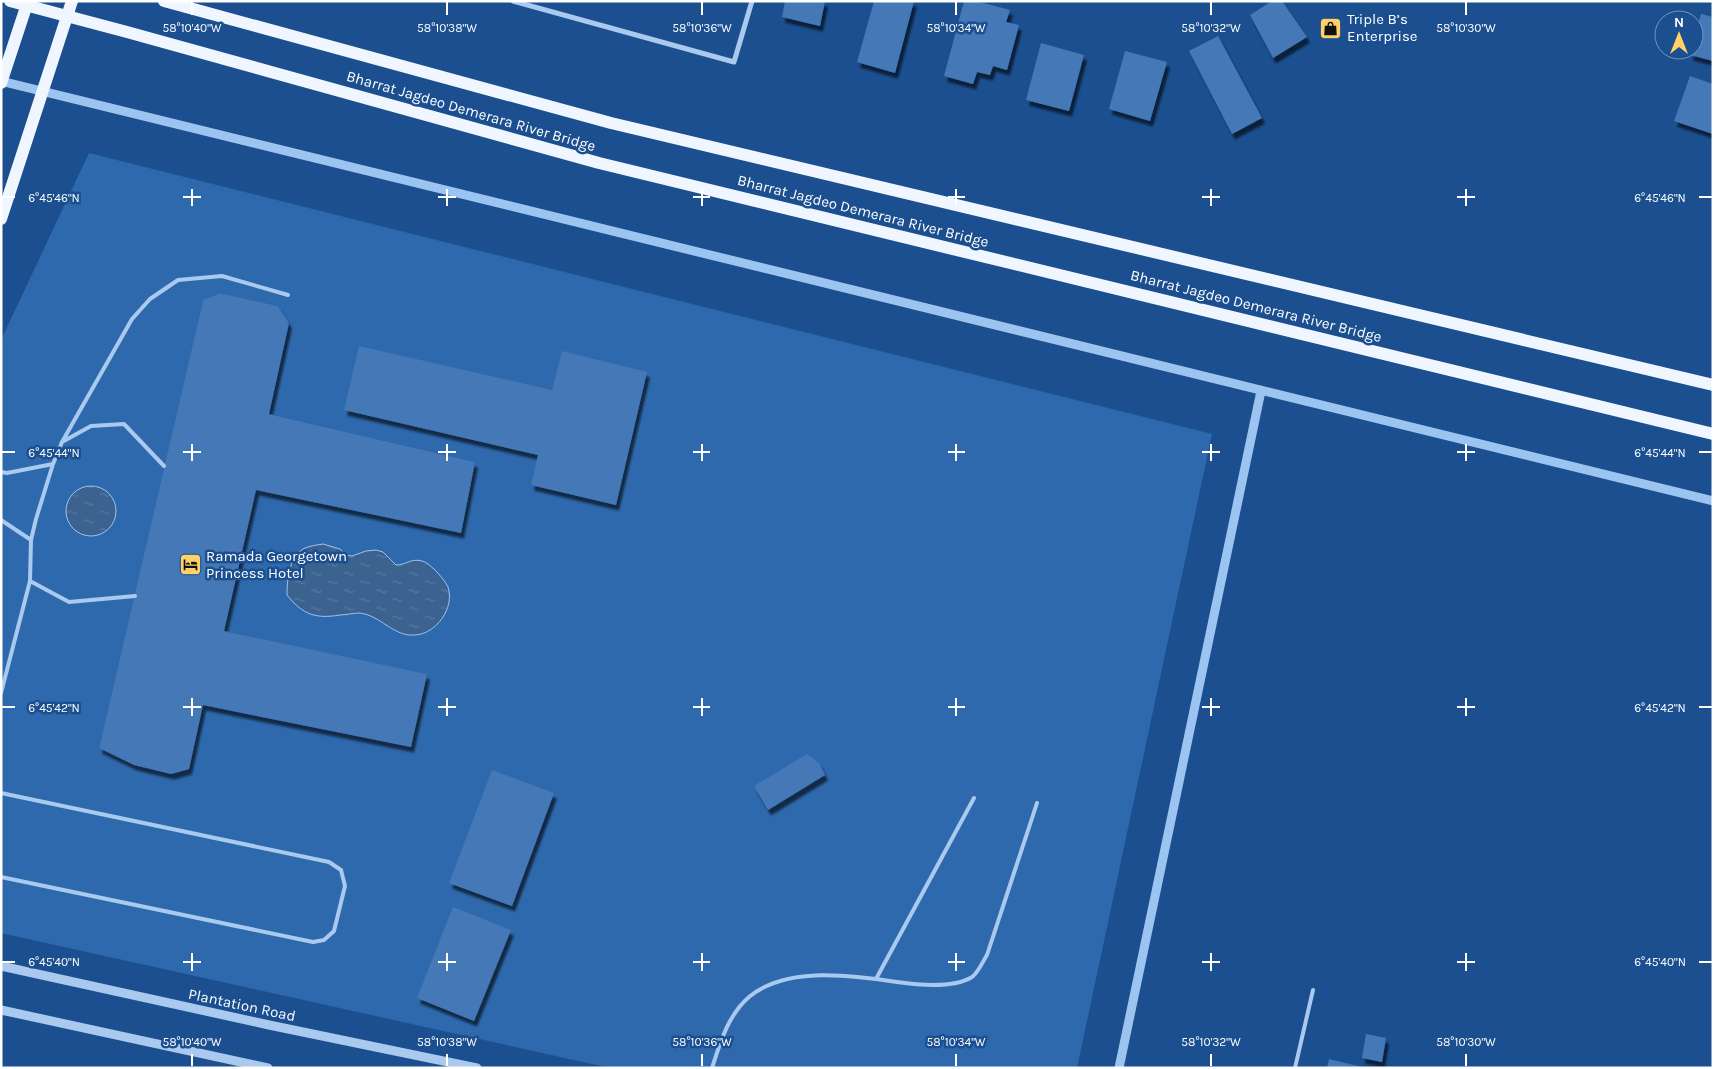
<svg xmlns="http://www.w3.org/2000/svg" width="1714" height="1069" font-family="Karla,sans-serif">
<defs>
<pattern id="water-ripples" width="26" height="14" patternUnits="userSpaceOnUse" patternTransform="scale(1.25)"><rect width="26" height="14" fill="#3c6290"/><path d="M2 4q2-2 4 0t4 0M15 11q2-2 4 0t4 0" fill="none" stroke="#597aa1"/></pattern>
<filter id="shadow"><feDropShadow dx="3" dy="5.5" stdDeviation="1" flood-color="#0009"/></filter>
</defs>
<rect width="100%" height="100%" fill="#1b4f8f"/>
<path fill="#2e69ad" fill-rule="evenodd" d="M89 153 1212 434 1077 1068H610L1 933V340ZM220 293 278 306 289 323 269 414 475 462 460 533 256 490 224 631 426 674 411 747 203 705 189 769 171 774 134 765 99 748 203 300Z"/>
<path fill="url(#water-ripples)" stroke="#9cc4f0" d="M66 511a25 25 0 1 1 50 0a25 25 0 1 1-50 0Z
M323 544 340 549 346 555 352 556 366 551 376 550 383 552 396 565C406 565 411 558 422 561 427 562 430 566 434 569 439 574 445 581 448 587 455 608 436 634 415 635 393 637 381 615 359 613 353 613 346 615 340 615 316 619 303 615 287 595 287 580 289 558 303 549 308 546 317 545 323 544Z"/>
<g fill="none" stroke-linecap="round" stroke-linejoin="round">
<path stroke="#9cc4f0" stroke-width="9" d="M1 81 1713 501
M1119 1068 1261 391"/>
</g>
<path fill="#4478b7" filter="url(#shadow)" d="M785 1H825L820 26 782 17Z
M874 1H914L895 73 857 62Z
M964 1H976L1010 10 1006 22 1019 25 1007 70 993 66 990 75 977 72 973 84 944 76Z
M1272 1H1282L1307 37 1273 58 1250 15Z
M1701 14 1713 17V61L1690 55 1692 50H1694V40Z
M1218 36 1262 118 1232 134 1189 51Z
M1041 43 1084 55 1069 111 1026 100Z
M1125 51 1167 62 1150 121 1109 109Z
M1690 76 1713 84V134L1674 121Z
M220 293 278 306 289 323 269 414 475 462 461 533 256 490 224 631 427 674 411 747 203 705 189 769 171 774 134 765 99 748 203 300Z
M359 346 552 390 562 351 647 372 616 505 531 485 538 455 344 410Z
M807 754 819 763 825 775 768 810 754 786Z
M492 770 554 793 512 906 449 883Z
M453 907 511 930 474 1021 417 998Z
M1366 1034 1386 1038 1382 1062 1362 1058Z
M1329 1059 1362 1067V1068H1327Z"/>
<g fill="none" stroke-linecap="round" stroke-linejoin="round">
<path stroke="#a9c9ee" stroke-width="4" d="M62 442 91 426 124 424 164 466
M1 472 7 473 53 464
M1 520 31 540
M30 581 69 602 135 596
M1 693 30 581 31 540 36 519 53 464 62 442 132 319 150 299 178 280 222 276 288 295
M1 793 329 862 341 870 345 886 334 931 324 940 313 942 1 877
M876 979 974 798
M712 1068C720 1043 728 1015 749 997 786 966 852 975 897 982 918 985 953 989 972 977 978 973 983 961 987 955L1037 803
M1295 1068 1313 990"/>
<path stroke="#a9c9ee" stroke-width="5" d="M513 1 734 62 752 1"/>
<path stroke="#a9c9ee" stroke-width="9" d="M1 966 269 1025 477 1068
M1 1010 268 1068"/>
<path stroke="#f0f6ff" stroke-width="12" d="M164 1 611 123 1713 385
M1 83 28 1
M1 219 72 1"/>
<path stroke="#f0f6ff" stroke-width="12" d="M10 1 127 32 599 163 1713 434"/>
</g>
<path fill="none" stroke="#fff" stroke-width="2" d="M192 2V15M447 2V15M702 2V15M956 2V15M1211 2V15M1466 2V15M192 189V206M447 189V206M702 189V206M956 189V206M1211 189V206M1466 189V206M2 197H15M183 197H201M438 197H456M693 197H710M948 197H965M1202 197H1220M1457 197H1475M1699 197H1712M192 444V461M447 444V461M702 444V461M956 444V461M1211 444V461M1466 444V461M2 452H15M183 452H201M438 452H456M693 452H710M948 452H965M1202 452H1220M1457 452H1475M1699 452H1712M192 698V716M447 698V716M702 698V716M956 698V716M1211 698V716M1466 698V716M2 707H15M183 707H201M438 707H456M693 707H710M948 707H965M1202 707H1220M1457 707H1475M1699 707H1712M192 953V971M447 953V971M702 953V971M956 953V971M1211 953V971M1466 953V971M2 962H15M183 962H201M438 962H456M693 962H710M948 962H965M1202 962H1220M1457 962H1475M1699 962H1712M192 1054V1066M447 1054V1066M702 1054V1066M956 1054V1066M1211 1054V1066M1466 1054V1066"/>
<defs>
<symbol id="shop-square" viewBox="-11 -11 22 22"><rect x="-9" y="-9" width="18" height="18" rx="4" fill="#ffd166" stroke="#1b4f8f"/><path d="M-5-2.5h2.3a2.7 3.5 0 0 1 5.4 0H5L5.5 6h-11ZM-1.5-2.5h3a1.5 2.3 0 0 0-3 0Z" fill="#111"/></symbol>
<symbol id="hotel-square" viewBox="-11 -11 22 22"><rect x="-9" y="-9" width="18" height="18" rx="4" fill="#ffd166" stroke="#1b4f8f"/><path d="M-6-4.5h1.5V1H6V5H4.5V3h-9V5H-6ZM-4 0a1.8 1.8 0 1 1 3.6 0ZM.5 0V-2.5h3Q6-2.5 6 0Z" fill="#111"/></symbol>
</defs>
<g fill-rule="evenodd">
<use href="#shop-square" x="1318" y="16" width="25" height="25"/>
<use href="#hotel-square" x="178" y="552" width="25" height="25"/>
</g>
<g text-anchor="middle" dominant-baseline="central" stroke-width="5" stroke-linejoin="round" paint-order="stroke">
<g font-size="15" fill="#fff" stroke="#1b4f8f" text-anchor="start">
<text x="1347" y="19">Triple B’s<tspan x="1347" dy="17">Enterprise</tspan></text>
<text x="206" y="556">Ramada Georgetown<tspan x="206" dy="17">Princess Hotel</tspan></text>
</g>
<g font-size="15" fill="#fff" stroke="#1b4f8f">
<text transform="translate(471 111) rotate(16)">Bharrat Jagdeo Demerara River Bridge</text>
<text transform="translate(863 211) rotate(14)">Bharrat Jagdeo Demerara River Bridge</text>
<text transform="translate(1256 306) rotate(14)">Bharrat Jagdeo Demerara River Bridge</text>
<text transform="translate(242 1005) rotate(12)">Plantation Road</text>
</g>
</g>
<g font-size="12" text-anchor="middle" fill="#fff" stroke="#1b4f8f" stroke-width="5" stroke-linejoin="round" paint-order="stroke">
<text x="192" y="32">58°10'40"W</text>
<text x="447" y="32">58°10'38"W</text>
<text x="702" y="32">58°10'36"W</text>
<text x="956" y="32">58°10'34"W</text>
<text x="1211" y="32">58°10'32"W</text>
<text x="1466" y="32">58°10'30"W</text>
<text x="54" y="202">6°45'46"N</text>
<text x="1660" y="202">6°45'46"N</text>
<text x="54" y="457">6°45'44"N</text>
<text x="1660" y="457">6°45'44"N</text>
<text x="54" y="712">6°45'42"N</text>
<text x="1660" y="712">6°45'42"N</text>
<text x="54" y="966">6°45'40"N</text>
<text x="1660" y="966">6°45'40"N</text>
<text x="192" y="1046">58°10'40"W</text>
<text x="447" y="1046">58°10'38"W</text>
<text x="702" y="1046">58°10'36"W</text>
<text x="956" y="1046">58°10'34"W</text>
<text x="1211" y="1046">58°10'32"W</text>
<text x="1466" y="1046">58°10'30"W</text>
</g>
<rect width="1714" height="1069" fill="none" stroke="#ffffff" stroke-width="5"/>
<g transform="translate(1679 35)"><circle r="24" fill="#1b4f8f" stroke="#7695bc"/>
<path d="M0-4L9 19L0 12L-9 19Z" fill="#ffd166"/>
<text y="-8" font-size="14" font-weight="bold" text-anchor="middle" fill="#ffffff">N</text>
</g>
</svg>
